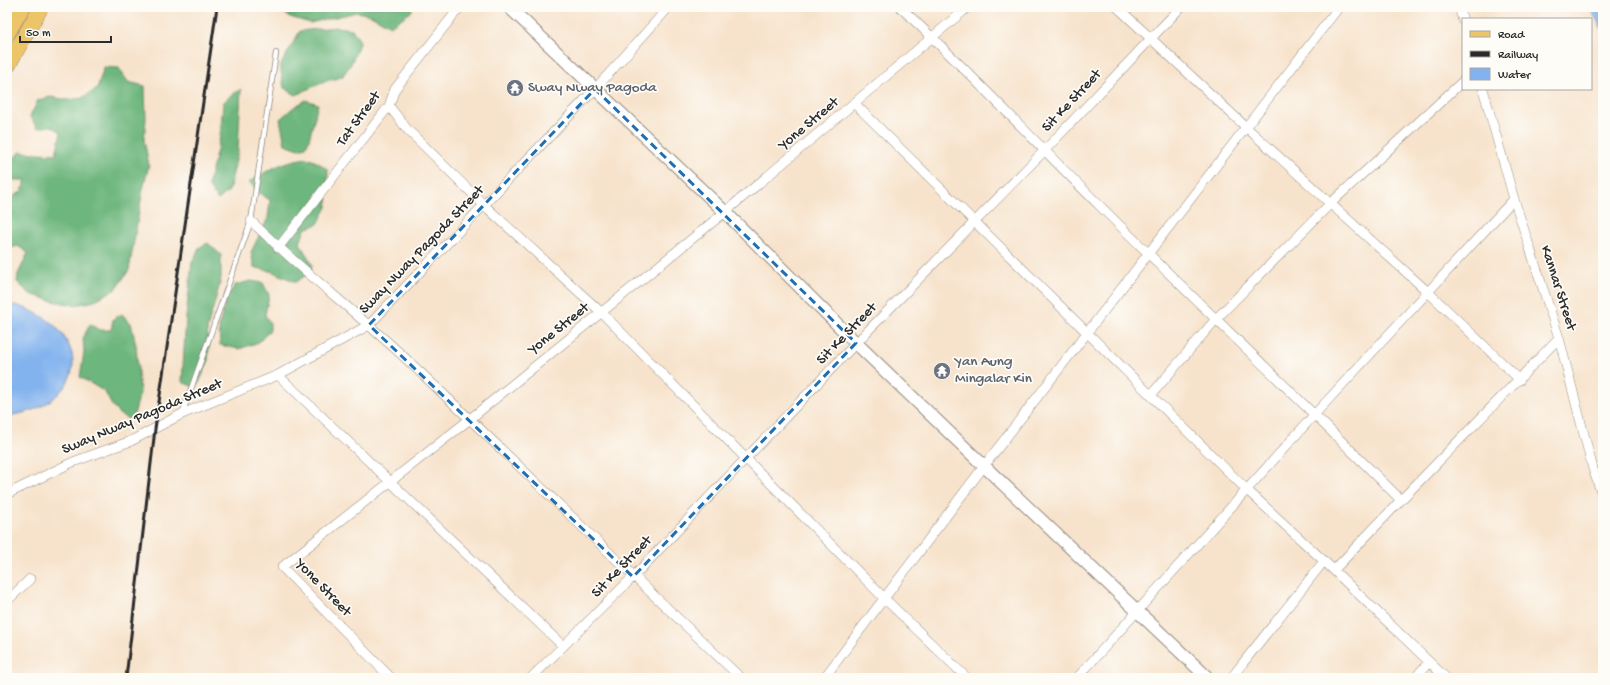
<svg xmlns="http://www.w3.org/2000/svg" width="1610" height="685" font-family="'Gochi Hand',sans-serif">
<rect width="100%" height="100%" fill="#fdfcf7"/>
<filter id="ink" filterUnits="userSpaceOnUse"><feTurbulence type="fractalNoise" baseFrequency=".025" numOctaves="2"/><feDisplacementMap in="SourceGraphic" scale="8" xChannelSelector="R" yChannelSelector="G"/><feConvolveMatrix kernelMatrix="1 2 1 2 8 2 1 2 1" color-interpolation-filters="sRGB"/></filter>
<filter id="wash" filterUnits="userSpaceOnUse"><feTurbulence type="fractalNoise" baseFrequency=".012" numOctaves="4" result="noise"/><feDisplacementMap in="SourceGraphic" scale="16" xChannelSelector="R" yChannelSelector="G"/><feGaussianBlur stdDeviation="0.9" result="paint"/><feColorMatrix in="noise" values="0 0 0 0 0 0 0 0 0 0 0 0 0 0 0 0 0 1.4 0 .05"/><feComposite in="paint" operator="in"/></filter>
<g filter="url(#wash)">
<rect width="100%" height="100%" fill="#f7e3cc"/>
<path fill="#6db67d" stroke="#4c7054" d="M275 7H413L411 12 390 26 371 15 357 12 310 23 290 17Z
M336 27 352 29 360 41 351 64 342 77 323 82 296 95 284 88 280 66 300 31Z
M104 67 119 68 128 82 145 86 146 119 144 140 149 165 143 189 129 270 116 289 91 302 74 305 52 301 30 294 17 282 18 274 28 253 18 246 7 249V200L21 192 26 180H13L7 164 20 152 56 154 61 132 51 126 37 128 30 117 38 100 51 97 68 100 82 98 97 89Z
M241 89 238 151 229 191 218 200 208 186 220 137 223 103 229 97Z
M306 100 318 104 309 140 306 147 299 149 285 144 280 119 294 107Z
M307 158 319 163 328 170 327 207 318 224 305 229 300 243 312 264 311 272 296 282 273 272 254 267 251 252 268 218 270 200 259 193 249 182C270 169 283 161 307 158Z
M208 243 221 255V278L218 291 207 329 209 346 208 362 199 383 194 387 182 382 186 317 192 262 200 247Z
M251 281 263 283 269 295 265 315 270 323V330L259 342 239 349 220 345 219 325 227 297 235 285Z
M122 314 131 323 136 345 140 393 134 415 128 419 119 414 111 404 105 392 80 377 84 352 83 338 90 324 100 330H111L113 319Z"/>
<path fill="#83b3ee" stroke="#576f8c" d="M1589 7H1603V30Z
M15 305C25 307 34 312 43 317 55 324 63 333 69 346 81 370 64 394 42 406 31 412 19 414 7 416V306Z"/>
</g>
<g filter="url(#ink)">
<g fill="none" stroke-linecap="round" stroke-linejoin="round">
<defs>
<path id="service" d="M182 414 251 221 276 53"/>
<path id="minor" d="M900 7C969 71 1033 140 1100 206 1200 305 1302 401 1401 500
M1117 7 1247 128 1428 292 1520 380
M1459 7 1463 21
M1483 89 1514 199 1559 338 1593 469 1603 497
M855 104 1247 490 1324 561 1446 678
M389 106 407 129 485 206 601 312 885 599 967 678
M251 221C299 268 352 309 402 355 516 462 627 571 741 678
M278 248 389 106 395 89 460 7
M278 375 563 646
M1151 395 1216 319 1331 203 1463 81
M7 494 73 462 131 441 182 414 278 375 369 325 595 89 669 7
M1334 570 1401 500 1559 338
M7 601 30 579
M391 678 282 567 470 419 725 212 968 7
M531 678 633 577 856 343 1044 151 1181 7
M824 678 984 466 1339 7
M1077 678 1315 414 1514 199
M1231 678 1324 561
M1415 678 1429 662"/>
<path id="tertiary" d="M509 7 725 212 856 343 984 466 1208 678"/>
<path id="primary" d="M7 34 23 7
M7 67 41 7"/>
</defs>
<use href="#service" stroke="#91877c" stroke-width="6"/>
<use href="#minor" stroke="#91877c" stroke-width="10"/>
<use href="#tertiary" stroke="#91877c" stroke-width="14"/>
<use href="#primary" stroke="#91877c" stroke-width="16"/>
<use href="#service" stroke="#fff" stroke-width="4.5"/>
<use href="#minor" stroke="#fff" stroke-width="9"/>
<use href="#tertiary" stroke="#fff" stroke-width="12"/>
<use href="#primary" stroke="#edc569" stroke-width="15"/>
<path stroke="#2b2b2b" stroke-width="3" d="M126 678 155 429 217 7"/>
</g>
</g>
<path fill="none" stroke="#1f6fb2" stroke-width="3" stroke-dasharray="8 5" stroke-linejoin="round" d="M595 89 856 343 633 577 369 325Z"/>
<defs>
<symbol id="temple-disc" viewBox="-11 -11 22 22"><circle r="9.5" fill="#6b7280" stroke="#fdfcf7"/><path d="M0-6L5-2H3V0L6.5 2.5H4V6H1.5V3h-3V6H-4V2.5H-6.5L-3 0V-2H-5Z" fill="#fff"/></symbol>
</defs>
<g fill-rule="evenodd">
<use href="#temple-disc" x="505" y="78" width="20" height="20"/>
<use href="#temple-disc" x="932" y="361" width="20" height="20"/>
</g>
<g text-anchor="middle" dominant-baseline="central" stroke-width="3.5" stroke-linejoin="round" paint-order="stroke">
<g font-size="15" fill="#5b616d" stroke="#fdfcf7" text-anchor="start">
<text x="528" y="88">Sway Nway Pagoda</text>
<text x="955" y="362">Yan Aung<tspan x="955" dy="17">Mingalar Kin</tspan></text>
</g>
<g font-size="15" fill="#2b2b2b" stroke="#fdfcf7">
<text transform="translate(1072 101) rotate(-47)">Sit Ke Street</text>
<text transform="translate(359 119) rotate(-54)">Tat Street</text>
<text transform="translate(809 124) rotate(-40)">Yone Street</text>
<text transform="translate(422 250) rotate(-46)">Sway Nway Pagoda Street</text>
<text transform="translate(1558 288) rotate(72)">Kannar Street</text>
<text transform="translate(559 329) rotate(-39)">Yone Street</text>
<text transform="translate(847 334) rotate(-46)">Sit Ke Street</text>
<text transform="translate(142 417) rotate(-23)">Sway Nway Pagoda Street</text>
<text transform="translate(622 567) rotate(-46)">Sit Ke Street</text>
<text transform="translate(323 588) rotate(46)">Yone Street</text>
</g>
</g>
<rect width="1610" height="685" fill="none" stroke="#fdfcf7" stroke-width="24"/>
<rect x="1462" y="18" width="130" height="72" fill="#fdfcf7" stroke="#a9a8a5"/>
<rect x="1470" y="31" width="20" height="6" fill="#edc569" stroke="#a9a8a5"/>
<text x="1498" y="38" font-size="12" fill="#2b2b2b">Road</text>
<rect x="1470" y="51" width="20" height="6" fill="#2b2b2b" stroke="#a9a8a5"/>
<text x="1498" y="58" font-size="12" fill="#2b2b2b">Railway</text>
<rect x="1470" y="68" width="20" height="12" fill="#83b3ee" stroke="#a9a8a5"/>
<text x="1498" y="78" font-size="12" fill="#2b2b2b">Water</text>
<path d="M20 36v6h91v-6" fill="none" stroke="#2b2b2b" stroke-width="2"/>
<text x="26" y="36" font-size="12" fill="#2b2b2b" stroke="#fdfcf7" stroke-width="3" paint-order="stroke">50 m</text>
</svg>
